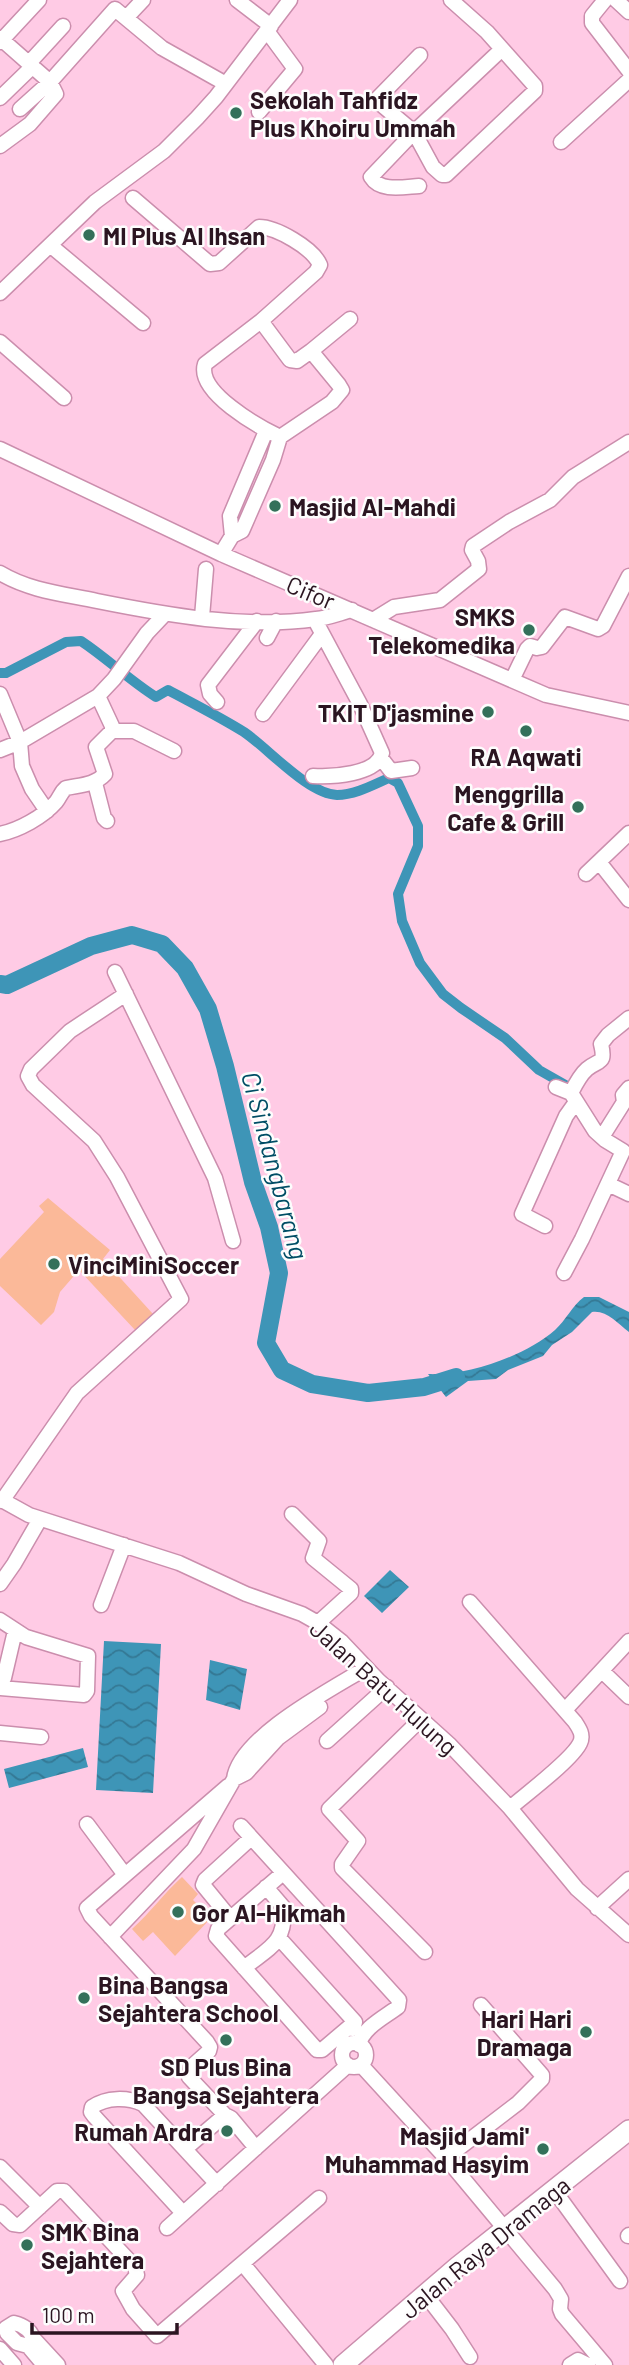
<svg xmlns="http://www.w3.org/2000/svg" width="629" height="2365" font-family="Barlow,sans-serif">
<defs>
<pattern id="water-waves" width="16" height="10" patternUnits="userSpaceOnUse" patternTransform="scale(1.75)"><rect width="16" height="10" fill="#3e95b7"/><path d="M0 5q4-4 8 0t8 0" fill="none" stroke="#347894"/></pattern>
</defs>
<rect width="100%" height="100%" fill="#ffcbe5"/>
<path fill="#fbb999" d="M48 1198 110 1250 103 1259 153 1314 135 1330 79 1270 60 1292 54 1312 41 1325 0 1286V1259L44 1212 39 1206Z
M182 1877 198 1894 193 1900 211 1918 175 1956 153 1932 143 1941 132 1929C151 1912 164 1893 182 1877Z"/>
<path fill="url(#water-waves)" d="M584 1297H599L629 1312V1332C617 1323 607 1310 592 1312L572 1332 552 1345 543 1356 508 1370 496 1379 468 1381 446 1397 428 1374C468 1376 525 1356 555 1330 566 1320 572 1306 584 1297Z
M390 1570 409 1587 382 1613 364 1596Z
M104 1641 161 1644 153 1793 96 1790Z
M210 1660 247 1669 240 1710 206 1700Z
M83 1748 88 1767 9 1788 4 1769Z"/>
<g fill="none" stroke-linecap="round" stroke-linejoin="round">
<path stroke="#3e95b7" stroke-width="10" d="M0 673H6L66 642 81 641C108 659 129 680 156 697L168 690C194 704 220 717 244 732 269 749 308 794 337 795 355 795 373 785 389 778L398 783 418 826V846L398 894 402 921 420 963 443 994 461 1008 505 1038 539 1070 569 1087"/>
<path stroke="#3e95b7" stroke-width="18" d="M0 984 7 985 91 946 132 935 162 944 185 968 208 1009 225 1066 253 1182 269 1227 279 1273 266 1343 282 1370 312 1384 368 1393 424 1387 456 1377"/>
<defs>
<path id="minor" d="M237 0 271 26
M605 0 592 16V23L629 71
M616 0 629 12
M126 18 143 0
M0 38 50 82 115 9 162 48 226 84
M0 42 39 0
M420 55 378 98 377 101 414 132 433 167 442 175H446L535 91V86L487 32 451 0
M30 62 63 26
M0 98 33 66
M259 112 295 69 267 31
M561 142 629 80
M0 146 30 124 56 94 50 82 20 109
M419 186C403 187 380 192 371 177L414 132 502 49
M133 198 210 264 219 263 259 227C276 227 313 248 320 265L316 272 261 321
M50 245 143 323
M0 293 95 202 164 151 197 118 216 97 290 0
M0 342 64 398
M280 437C259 427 196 392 205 364L261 321 290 360 297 361 311 351
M0 449 221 554 546 695 629 713
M232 536 230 516 266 431
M221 554 232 536 242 531 273 460 280 437 332 402 342 390 339 385 311 351 350 319
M0 573C30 591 64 594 97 601 167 615 244 629 316 619 328 618 340 613 352 610
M202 617 206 569
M373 620 394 607 440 600 479 569 478 561 472 550 473 546 509 522 550 500 573 477 629 442
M267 638 276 621
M512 680 527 649 530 646 537 648 542 647 565 617 598 629 603 626 629 576
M0 694 20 742 22 766 32 789 47 811
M217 702 210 694 208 685 257 621
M263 714 322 634
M112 731H134L174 751
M0 750 20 742 98 696 114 679 147 633 165 614
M381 758 391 771 412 768
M313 776C331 777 377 775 382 753L360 704 315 620
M95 783 104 818 107 821
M0 834C19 830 43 817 56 802 60 797 61 792 66 788 80 785 95 785 105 774L96 747 112 731V726L98 696
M599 862 629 900
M586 874 629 833
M115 972 215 1178 233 1241
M556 1087 571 1093 595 1131 605 1140 623 1151 582 1239 564 1273
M571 1093C575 1085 580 1075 587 1069 599 1059 606 1065 601 1044L608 1035 629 1018
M602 1137 624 1102 623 1095 629 1088
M608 1184 629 1194
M545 1226 522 1214 566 1116 576 1102
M0 1499 29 1515 179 1563 246 1594 302 1614 318 1623 342 1642 379 1681 450 1745 510 1808 577 1889 629 1935
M2 1501 77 1393 181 1299 117 1177 94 1141 33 1085 28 1076 31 1069 70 1031 126 994
M292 1514 319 1541 313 1558 351 1589V1593L318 1623
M0 1584 14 1564 40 1519
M470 1602 575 1722C579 1728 584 1735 580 1743 572 1760 526 1794 510 1808
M101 1605 124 1545
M0 1620 26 1637 88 1656 87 1691 84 1695 0 1688
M602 1671 629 1697
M0 1683 4 1678 15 1631
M565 1710 629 1641
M421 1719 329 1809 358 1841 342 1864V1868L425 1952
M0 1733 41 1737
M327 1741 387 1687
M234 1779 246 1773 278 1738 320 1707
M87 1824 125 1875
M241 1826 399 2000 398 2007C385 2017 362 2028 359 2045
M283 1873 218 1929 216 1936 317 2050H322L355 2022
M597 1908 629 1879
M230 1918 203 1885 205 1880 251 1838
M110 1937 194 1849 234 1779C239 1737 332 1689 366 1668
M280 1939 355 2022 353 2029
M244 1968C270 1947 285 1944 284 1908L266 1887
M342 2055a12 12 0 1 1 24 0a12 12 0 1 1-24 0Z
M361 2065 446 2158 555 2289 561 2299 560 2309 562 2314 605 2365
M225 2115 189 2077 191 2067 209 2051 210 2047 207 2042 91 1916 87 1908 228 1786
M185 2149 225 2115 231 2118 256 2148
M446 2158 518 2103 542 2079V2075L481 2005
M0 2167 40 2207
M554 2190 620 2281
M0 2212 13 2224 20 2225 57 2191H64L135 2267 137 2275 123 2291 133 2309 157 2336 319 2198
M183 2213 94 2116 91 2112 92 2107C107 2097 127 2097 143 2104L217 2184
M167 2228 348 2065
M628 2236 629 2235
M243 2264 326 2365
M425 2294 452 2329 470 2357
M14 2323C23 2325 33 2331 33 2341L28 2346 17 2343 7 2333 6 2328Z
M34 2339 58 2365
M28 2346 44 2365
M0 2349 14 2365
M570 2365 578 2360 588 2365"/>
<path id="highway" d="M343 2365 457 2267 629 2130"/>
</defs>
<use href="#minor" stroke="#cb8ead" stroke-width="17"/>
<use href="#highway" stroke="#cb8ead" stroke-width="22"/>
<use href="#minor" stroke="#fff" stroke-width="14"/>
<use href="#highway" stroke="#fff" stroke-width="19"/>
</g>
<g fill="#34705a" stroke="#fdfdfd" stroke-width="2.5">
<circle cx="236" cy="113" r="7"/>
<circle cx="89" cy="235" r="7"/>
<circle cx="275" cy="506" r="7"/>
<circle cx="529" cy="630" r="7"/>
<circle cx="488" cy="712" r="7"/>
<circle cx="526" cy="731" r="7"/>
<circle cx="578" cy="807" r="7"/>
<circle cx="54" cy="1264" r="7"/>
<circle cx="178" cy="1912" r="7"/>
<circle cx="84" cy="1998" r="7"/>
<circle cx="586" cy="2032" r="7"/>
<circle cx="226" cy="2040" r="7"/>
<circle cx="227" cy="2131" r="7"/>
<circle cx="543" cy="2149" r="7"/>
<circle cx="27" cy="2245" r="7"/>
</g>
<g text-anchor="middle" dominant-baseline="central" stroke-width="5" stroke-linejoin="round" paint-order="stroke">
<g font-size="24" font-weight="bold" fill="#2b1521" stroke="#fdfdfd" text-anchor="start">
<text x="250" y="99">Sekolah Tahfidz<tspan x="250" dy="28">Plus Khoiru Ummah</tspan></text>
<text x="103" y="235">MI Plus Al Ihsan</text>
<text x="289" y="506">Masjid Al-Mahdi</text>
<text x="515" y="616" text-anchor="end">SMKS<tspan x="515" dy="28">Telekomedika</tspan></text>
<text x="474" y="712" text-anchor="end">TKIT D'jasmine</text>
<text x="526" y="756" text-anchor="middle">RA Aqwati</text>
<text x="564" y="793" text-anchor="end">Menggrilla<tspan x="564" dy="28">Cafe &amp; Grill</tspan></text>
<text x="68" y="1264">VinciMiniSoccer</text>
<text x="192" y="1912">Gor Al-Hikmah</text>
<text x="98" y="1984">Bina Bangsa<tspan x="98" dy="28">Sejahtera School</tspan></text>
<text x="572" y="2018" text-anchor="end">Hari Hari<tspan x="572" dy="28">Dramaga</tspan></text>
<text x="226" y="2066" text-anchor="middle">SD Plus Bina<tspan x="226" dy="28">Bangsa Sejahtera</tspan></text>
<text x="213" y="2131" text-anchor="end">Rumah Ardra</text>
<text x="529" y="2135" text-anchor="end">Masjid Jami'<tspan x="529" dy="28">Muhammad Hasyim</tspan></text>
<text x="41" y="2231">SMK Bina<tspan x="41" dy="28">Sejahtera</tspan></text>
</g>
<g font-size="24" fill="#2b1521" stroke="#fdfdfd">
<text transform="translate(311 592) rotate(23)">Cifor</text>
<text transform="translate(384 1687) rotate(42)">Jalan Batu Hulung</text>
<text transform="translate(485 2247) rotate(-39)">Jalan Raya Dramaga</text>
</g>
<g font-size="26" font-style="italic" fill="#004d65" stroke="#fdfdfd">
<text transform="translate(276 1165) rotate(75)">Ci Sindangbarang</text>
</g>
</g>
<path d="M32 2323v10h145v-10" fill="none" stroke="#2b1521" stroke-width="3.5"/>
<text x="42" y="2323" font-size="21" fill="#2b1521" stroke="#fdfdfd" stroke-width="5" paint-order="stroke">100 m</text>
</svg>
